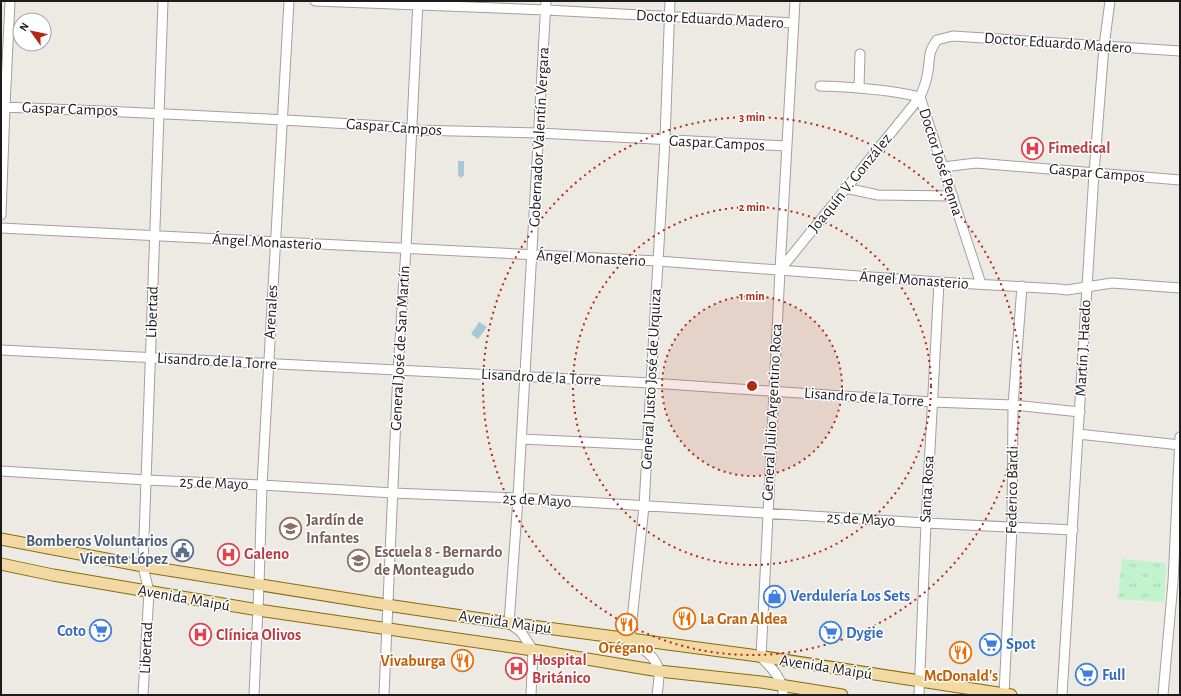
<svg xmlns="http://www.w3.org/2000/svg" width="1181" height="696" font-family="'Alegreya Sans',sans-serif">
<defs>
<pattern id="park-tufts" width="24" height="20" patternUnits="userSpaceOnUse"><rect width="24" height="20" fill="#c3f3cd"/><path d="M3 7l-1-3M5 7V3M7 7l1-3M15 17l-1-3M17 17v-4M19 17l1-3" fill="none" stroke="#a7d0af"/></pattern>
</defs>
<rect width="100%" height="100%" fill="#eceae3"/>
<path fill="url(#park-tufts)" d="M1122 559 1166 563 1164 602 1118 599Z"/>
<path fill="#a7c6d6" d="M458 161H464V175L461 178 458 175Z
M479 322 487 327 478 339 471 334Z"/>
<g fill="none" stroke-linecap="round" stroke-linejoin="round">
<defs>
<path id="minor" d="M315 1 546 10 794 23
M820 86C854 87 887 89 920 97
M859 87 860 54
M920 97 981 284
M1 107C133 112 265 118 397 127L412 130 539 133 786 146
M943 167 976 163 1180 180
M845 188 878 195 953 196
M1 215 5 107 10 1
M1 228 658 261 939 282 1059 289 1067 290 1112 283 1180 288
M780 270 920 97C923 90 926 83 927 76 931 60 926 55 937 40L953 36 1180 51
M1 350 651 383 932 402 1013 405 1080 412
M1078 434 1180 445
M521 439 648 445
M1 471 146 480 262 485 393 493 518 498 926 523 1073 530
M1004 694 1012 527 1013 405 1022 286
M143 695 149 592 143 566 163 1
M254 695 259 585 262 485 289 1
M384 695 398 370 406 248 418 1
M531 695 533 650 521 632 509 623 518 498 546 1
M657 695C658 688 659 680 659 672 657 656 641 648 630 639L644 506 665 140 670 1
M783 695C784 680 771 667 761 657L780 270 795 1
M919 695 926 523 939 282
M1062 695 1094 173 1104 46 1110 1
M1163 695 1173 582 1180 437"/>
<path id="major" d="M1 539 143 566 380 604 509 623 751 655 1011 695
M1 564 53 575 258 610 533 650 659 671 761 682 842 695"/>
</defs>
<use href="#minor" stroke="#a0a0a0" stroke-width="11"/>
<use href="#major" stroke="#856c0f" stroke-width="13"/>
<use href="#minor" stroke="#fff" stroke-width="9"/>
<use href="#major" stroke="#f2d9a3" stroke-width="11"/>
</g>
<circle cx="752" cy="386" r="90" fill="#b42714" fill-opacity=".12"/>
<g fill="none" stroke="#b42714" stroke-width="2" stroke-dasharray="2 4">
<circle cx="752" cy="386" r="90"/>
<circle cx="752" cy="386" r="179"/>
<circle cx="752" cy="386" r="269"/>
</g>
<defs>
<symbol id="hospital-ring" viewBox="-11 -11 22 22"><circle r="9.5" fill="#fff" stroke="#e0444e" stroke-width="1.5"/><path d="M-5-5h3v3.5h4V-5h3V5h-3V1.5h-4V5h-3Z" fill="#e0444e"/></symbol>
<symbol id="school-ring" viewBox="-11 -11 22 22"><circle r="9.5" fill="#fff" stroke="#8d6e63" stroke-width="1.5"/><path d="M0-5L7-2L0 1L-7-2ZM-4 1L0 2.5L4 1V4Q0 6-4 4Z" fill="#8d6e63"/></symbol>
<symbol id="civic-ring" viewBox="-11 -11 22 22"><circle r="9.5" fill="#fff" stroke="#5c6f8a" stroke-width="1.5"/><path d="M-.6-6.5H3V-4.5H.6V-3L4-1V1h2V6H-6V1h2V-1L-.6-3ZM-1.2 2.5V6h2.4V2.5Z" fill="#5c6f8a"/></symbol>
<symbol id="shop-ring" viewBox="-11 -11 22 22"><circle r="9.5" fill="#fff" stroke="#3f7fe0" stroke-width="1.5"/><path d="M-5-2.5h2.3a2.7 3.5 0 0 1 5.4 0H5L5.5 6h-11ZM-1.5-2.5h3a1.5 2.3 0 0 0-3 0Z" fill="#3f7fe0"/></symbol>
<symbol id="restaurant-ring" viewBox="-11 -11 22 22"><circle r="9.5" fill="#fff" stroke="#e8710a" stroke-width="1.5"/><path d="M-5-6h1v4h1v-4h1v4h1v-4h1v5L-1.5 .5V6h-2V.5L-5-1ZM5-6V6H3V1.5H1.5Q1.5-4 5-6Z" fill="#e8710a"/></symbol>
<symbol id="supermarket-ring" viewBox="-11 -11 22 22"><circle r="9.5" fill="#fff" stroke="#3f7fe0" stroke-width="1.5"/><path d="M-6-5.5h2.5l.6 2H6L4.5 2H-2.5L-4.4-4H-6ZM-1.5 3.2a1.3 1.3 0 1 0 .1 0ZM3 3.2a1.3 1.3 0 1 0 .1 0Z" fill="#3f7fe0"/></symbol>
</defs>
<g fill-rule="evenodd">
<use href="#hospital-ring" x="1020" y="136" width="25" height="25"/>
<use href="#school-ring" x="278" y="516" width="25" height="25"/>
<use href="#civic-ring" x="170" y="538" width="25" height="25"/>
<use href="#hospital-ring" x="216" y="542" width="25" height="25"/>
<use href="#school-ring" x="346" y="548" width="25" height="25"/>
<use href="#shop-ring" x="762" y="584" width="25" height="25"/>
<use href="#restaurant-ring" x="672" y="606" width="25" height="25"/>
<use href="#restaurant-ring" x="614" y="612" width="25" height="25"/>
<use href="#supermarket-ring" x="88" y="618" width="25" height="25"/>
<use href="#supermarket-ring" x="818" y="620" width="25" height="25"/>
<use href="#hospital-ring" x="188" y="622" width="25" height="25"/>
<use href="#supermarket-ring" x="978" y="632" width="25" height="25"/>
<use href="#restaurant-ring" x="948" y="640" width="25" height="25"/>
<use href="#restaurant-ring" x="450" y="648" width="25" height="25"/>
<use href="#hospital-ring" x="504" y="656" width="25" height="25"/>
<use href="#supermarket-ring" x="1074" y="662" width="25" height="25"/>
</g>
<g text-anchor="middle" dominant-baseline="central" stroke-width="3" stroke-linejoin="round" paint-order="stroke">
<g font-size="16" fill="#1c1c1c" stroke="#fff">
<text transform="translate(710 19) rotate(3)">Doctor Eduardo Madero</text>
<text transform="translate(1058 43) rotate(4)">Doctor Eduardo Madero</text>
<text transform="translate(70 109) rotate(2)">Gaspar Campos</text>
<text transform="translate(394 127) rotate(4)">Gaspar Campos</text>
<text transform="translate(539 137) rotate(-87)">Gobernador Valentín Vergara</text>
<text transform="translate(717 143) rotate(3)">Gaspar Campos</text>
<text transform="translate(941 162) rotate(72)">Doctor José Penna</text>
<text transform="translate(1097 173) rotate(5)">Gaspar Campos</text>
<text transform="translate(850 183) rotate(-51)">Joaquín V. González</text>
<text transform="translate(267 242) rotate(3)">Ángel Monasterio</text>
<text transform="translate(591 258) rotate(3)">Ángel Monasterio</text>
<text transform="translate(914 280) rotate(4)">Ángel Monasterio</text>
<text transform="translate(152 312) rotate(-88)">Libertad</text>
<text transform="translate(271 312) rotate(-87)">Arenales</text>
<text transform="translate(400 348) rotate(-87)">General José de San Martín</text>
<text transform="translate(1083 348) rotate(-87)">Martín J. Haedo</text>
<text transform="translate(217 361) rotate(3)">Lisandro de la Torre</text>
<text transform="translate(541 377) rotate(3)">Lisandro de la Torre</text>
<text transform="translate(651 379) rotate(-87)">General Justo José de Urquiza</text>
<text transform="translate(864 397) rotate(4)">Lisandro de la Torre</text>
<text transform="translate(772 412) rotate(-87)">General Julio Argentino Roca</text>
<text transform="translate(214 483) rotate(2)">25 de Mayo</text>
<text transform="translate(927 489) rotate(-87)">Santa Rosa</text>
<text transform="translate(1012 490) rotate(-89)">Federico Bardi</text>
<text transform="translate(537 500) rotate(3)">25 de Mayo</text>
<text transform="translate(861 519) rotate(3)">25 de Mayo</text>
<text transform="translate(184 598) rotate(10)">Avenida Maipú</text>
<text transform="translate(505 622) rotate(8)">Avenida Maipú</text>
<text transform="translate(146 648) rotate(-87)">Libertad</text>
<text transform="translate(826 667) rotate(9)">Avenida Maipú</text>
</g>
<g font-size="16" font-weight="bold" fill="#be3a42" stroke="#fff" text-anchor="start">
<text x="1048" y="148">Fimedical</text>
<text x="244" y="554">Galeno</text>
<text x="216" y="635">Clínica Olivos</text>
<text x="532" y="660">Hospital<tspan x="532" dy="18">Británico</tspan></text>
</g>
<g font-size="16" font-weight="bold" fill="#785e54" stroke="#fff" text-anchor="start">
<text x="306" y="520">Jardín de<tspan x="306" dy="18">Infantes</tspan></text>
<text x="374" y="552">Escuela 8 - Bernardo<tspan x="374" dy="18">de Monteagudo</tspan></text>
</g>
<g font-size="16" font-weight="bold" fill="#4e5e75" stroke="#fff" text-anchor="end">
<text x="168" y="541">Bomberos Voluntarios<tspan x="168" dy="18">Vicente López</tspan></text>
</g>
<g font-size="16" font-weight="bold" fill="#366cbe" stroke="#fff" text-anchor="start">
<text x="790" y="596">Verdulería Los Sets</text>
<text x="86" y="631" text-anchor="end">Coto</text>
<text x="846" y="633">Dygie</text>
<text x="1006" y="644">Spot</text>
<text x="1102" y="675">Full</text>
</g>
<g font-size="16" font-weight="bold" fill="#c56008" stroke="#fff">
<text x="700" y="619" text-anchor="start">La Gran Aldea</text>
<text x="626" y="648">Orégano</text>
<text x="446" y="661" text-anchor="end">Vivaburga</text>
<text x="961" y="676">McDonald's</text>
</g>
</g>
<circle cx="752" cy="386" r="6" fill="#b42714" stroke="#fff" stroke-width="2"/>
<g font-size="12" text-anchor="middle" font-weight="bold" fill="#b42714" stroke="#fff" stroke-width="3" stroke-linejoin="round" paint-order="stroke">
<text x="752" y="121">3 min</text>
<text x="752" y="211">2 min</text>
<text x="752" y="300">1 min</text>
</g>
<rect width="1181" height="696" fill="none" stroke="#1c1c1c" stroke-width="4"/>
<g transform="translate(32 32) rotate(303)"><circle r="19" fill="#ffffff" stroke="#a4a4a4"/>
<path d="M0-3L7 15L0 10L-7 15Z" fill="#b42714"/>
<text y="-6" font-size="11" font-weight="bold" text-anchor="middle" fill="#1c1c1c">N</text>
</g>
</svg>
